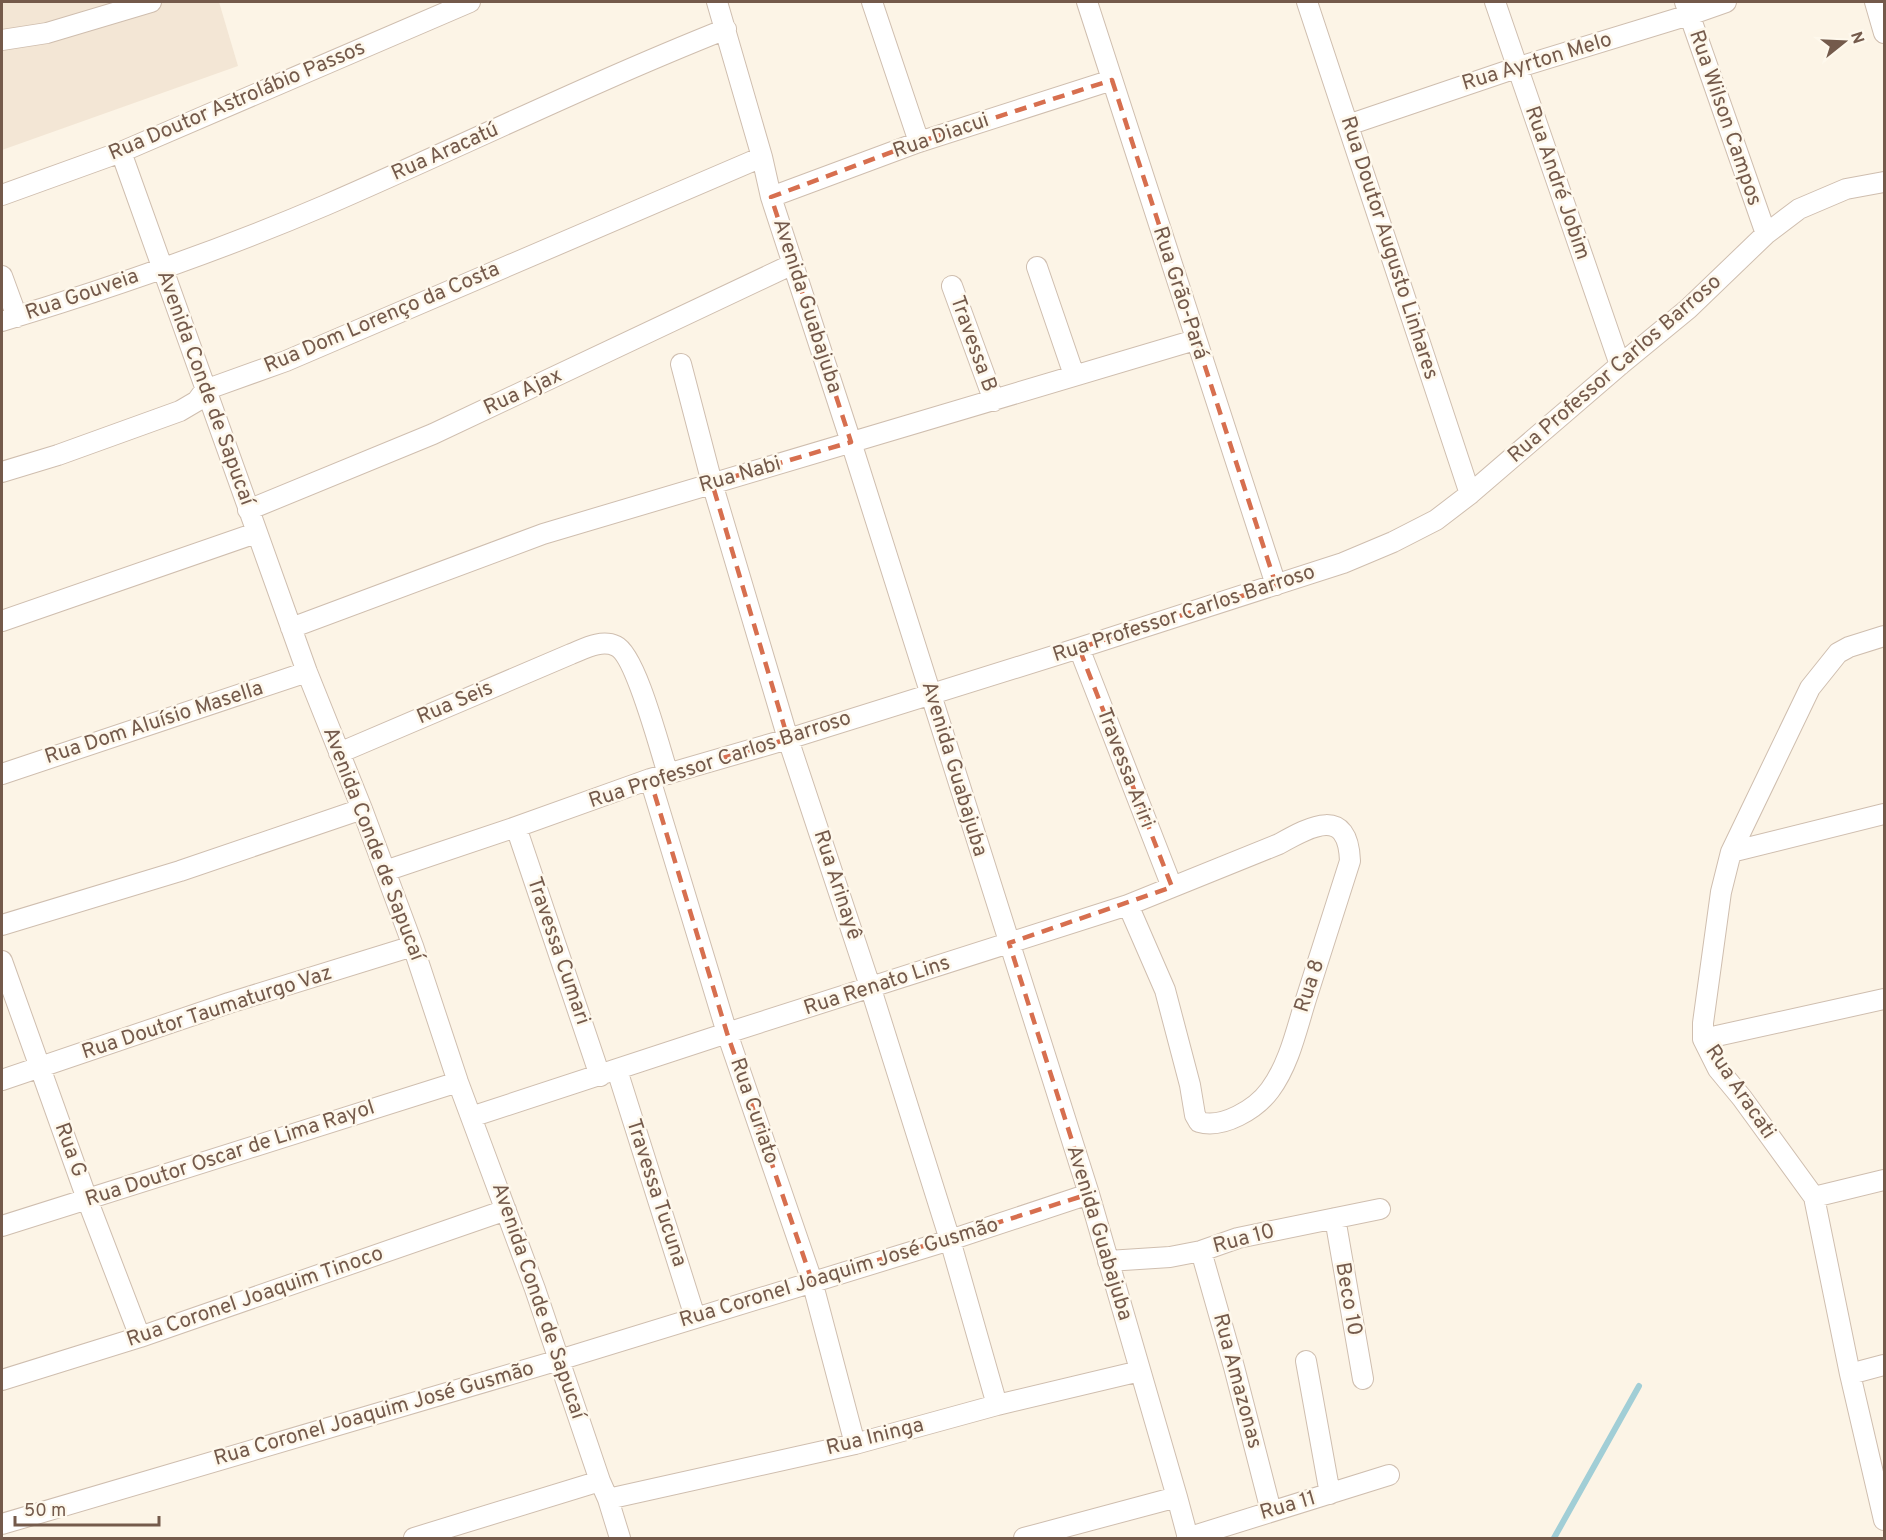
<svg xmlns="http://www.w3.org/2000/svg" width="1886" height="1540" font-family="Overpass,sans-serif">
<rect width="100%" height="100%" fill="#fcf4e6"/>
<path fill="#f3e6d5" d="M2 2H219L238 66 2 150Z"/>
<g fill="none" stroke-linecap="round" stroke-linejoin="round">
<path stroke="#a1ced6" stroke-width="6" d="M1554 1538 1639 1386"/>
<defs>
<path id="minor" d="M717 2 762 157 771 197 851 442 1089 1194 1177 1497 1188 1538
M872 2 919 142
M1087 2 1276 585
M1307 2 1470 494
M1495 2 1620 365
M1685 2 1766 234
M1875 2 1884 33
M2 40 47 33 151 2
M1348 125 1516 68 1689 15 1726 2
M121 152 307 672 362 809 413 946 458 1082 535 1289 600 1481 608 1499 620 1538
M2 195 121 152 470 2
M771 197 919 142 1112 80
M1037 267 1074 375
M2 276 17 317
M952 286 994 401
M2 321C111 288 221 250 326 205 460 147 590 83 726 29
M681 364 712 483 788 739 871 989 950 1240 997 1405
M2 472 58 455 180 411 197 401 205 390 286 361 762 157
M248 510 433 434 793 264
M2 621 256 533
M291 628 543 534 1195 340
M1884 636 1849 647 1838 653 1810 688 1731 852 1721 892 1703 1023V1039L1718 1069 1742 1098 1814 1197 1850 1374 1884 1520
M1079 648 1172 887
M339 753 571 654C584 649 601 639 616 646 636 655 660 750 668 774
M2 774 307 672
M650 779 727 1033 812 1281 855 1444
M516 827 600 1076
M1731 852 1884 814
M385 871 516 827 650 779 788 739 1079 648 1343 563 1393 542 1436 520 1470 494 1620 365 1688 309 1766 234 1799 209 1846 189 1884 182
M2 925 180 871 362 809
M2 961 87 1199 140 1337
M1703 1039 1884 999
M617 1070 695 1317
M2 1080 229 1003 413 946
M471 1117 727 1033 1128 905 1279 844C1311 826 1348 806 1350 861 1336 906 1321 951 1307 996 1297 1027 1290 1063 1270 1090 1256 1109 1223 1129 1199 1122L1195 1115 1190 1085 1165 990 1128 905
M1814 1197 1884 1180
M1335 1218 1363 1379
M2 1226 458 1082
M1201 1251 1234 1367 1271 1511
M1108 1261 1170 1257 1201 1251 1238 1238 1380 1209
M1306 1361 1330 1494
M1850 1374 1884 1365
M2 1380 140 1337 506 1210
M608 1499 855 1444 997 1405 1140 1371
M2 1524 559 1360 950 1240 1089 1194
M414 1538 600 1481
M1024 1538 1177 1497
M1187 1538 1389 1475"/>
</defs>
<use href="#minor" stroke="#cfbeaf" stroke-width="22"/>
<use href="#minor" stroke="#fff" stroke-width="20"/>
</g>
<path fill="none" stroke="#d76f4f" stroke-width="4.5" stroke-dasharray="12 8" stroke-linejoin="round" d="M1112 80 1276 585 1079 648 1172 887 1009 943 1089 1194 812 1281 727 1033 650 779 788 739 712 483 851 442 771 197 919 142Z"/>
<g text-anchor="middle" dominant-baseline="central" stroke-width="5" stroke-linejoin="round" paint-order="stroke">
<g font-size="21" fill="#745a4b" stroke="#fef8ec">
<text transform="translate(1537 62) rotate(-17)">Rua Ayrton Melo</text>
<text transform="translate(237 101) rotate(-23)">Rua Doutor Astrolábio Passos</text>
<text transform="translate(1725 118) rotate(71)">Rua Wilson Campos</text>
<text transform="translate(941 136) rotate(-19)">Rua Diacui</text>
<text transform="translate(445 152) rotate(-24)">Rua Aracatú</text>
<text transform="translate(1557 183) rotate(71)">Rua André Jobim</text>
<text transform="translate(1389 248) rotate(72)">Rua Doutor Augusto Linhares</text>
<text transform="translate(1180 293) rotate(72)">Rua Grão-Pará</text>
<text transform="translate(82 295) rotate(-19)">Rua Gouveia</text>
<text transform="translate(807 306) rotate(72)">Avenida Guabajuba</text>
<text transform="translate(382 318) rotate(-23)">Rua Dom Lorenço da Costa</text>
<text transform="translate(973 344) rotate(70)">Travessa B</text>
<text transform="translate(1615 369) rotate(-41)">Rua Professor Carlos Barroso</text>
<text transform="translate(205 388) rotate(70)">Avenida Conde de Sapucaí</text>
<text transform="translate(523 392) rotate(-25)">Rua Ajax</text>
<text transform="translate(740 475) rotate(-16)">Rua Nabi</text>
<text transform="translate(1184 614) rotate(-18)">Rua Professor Carlos Barroso</text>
<text transform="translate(455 703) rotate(-23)">Rua Seis</text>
<text transform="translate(154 723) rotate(-18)">Rua Dom Aluísio Masella</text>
<text transform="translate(720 760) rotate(-18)">Rua Professor Carlos Barroso</text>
<text transform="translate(1125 768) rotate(69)">Travessa Ariri</text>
<text transform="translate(954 769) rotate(73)">Avenida Guabajuba</text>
<text transform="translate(373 844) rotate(69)">Avenida Conde de Sapucaí</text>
<text transform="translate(837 885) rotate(72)">Rua Arinayê</text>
<text transform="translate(558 951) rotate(71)">Travessa Cumari</text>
<text transform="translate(877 986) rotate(-18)">Rua Renato Lins</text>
<text transform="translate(1310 986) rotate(-72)">Rua 8</text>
<text transform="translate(207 1013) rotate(-18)">Rua Doutor Taumaturgo Vaz</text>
<text transform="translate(1740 1092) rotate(56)">Rua Aracati</text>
<text transform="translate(754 1111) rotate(71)">Rua Curiato</text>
<text transform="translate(70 1150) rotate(70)">Rua G</text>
<text transform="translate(230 1154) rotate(-18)">Rua Doutor Oscar de Lima Rayol</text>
<text transform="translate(656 1193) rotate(72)">Travessa Tucuna</text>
<text transform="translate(1099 1233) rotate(73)">Avenida Guabajuba</text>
<text transform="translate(1244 1239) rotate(-15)">Rua 10</text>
<text transform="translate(839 1273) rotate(-17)">Rua Coronel Joaquim José Gusmão</text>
<text transform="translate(255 1297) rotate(-19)">Rua Coronel Joaquim Tinoco</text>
<text transform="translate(1348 1299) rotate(80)">Beco 10</text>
<text transform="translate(538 1301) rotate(71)">Avenida Conde de Sapucaí</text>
<text transform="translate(1237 1381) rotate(75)">Rua Amazonas</text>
<text transform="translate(374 1414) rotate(-16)">Rua Coronel Joaquim José Gusmão</text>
<text transform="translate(875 1437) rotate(-14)">Rua Ininga</text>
<text transform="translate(1288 1506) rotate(-16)">Rua 11</text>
</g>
</g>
<rect width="1886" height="1540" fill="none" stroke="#745a4b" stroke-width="6"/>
<g transform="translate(1844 42) rotate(72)" stroke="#fef8ec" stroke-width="4.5" paint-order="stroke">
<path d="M0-4.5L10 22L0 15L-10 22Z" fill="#745a4b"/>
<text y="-9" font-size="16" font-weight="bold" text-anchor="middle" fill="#745a4b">N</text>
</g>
<path d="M15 1516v9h144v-9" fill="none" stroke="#745a4b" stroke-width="3"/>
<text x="24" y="1516" font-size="18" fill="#745a4b" stroke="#fef8ec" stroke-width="4.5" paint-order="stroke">50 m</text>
</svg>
